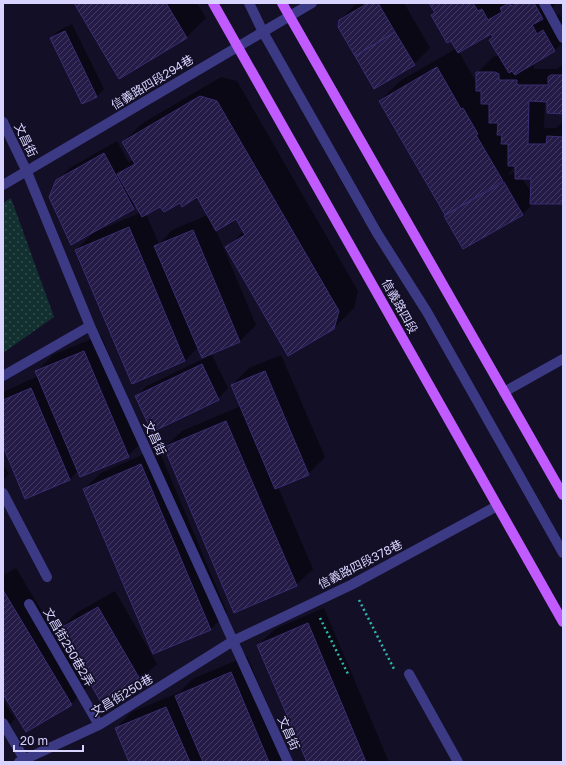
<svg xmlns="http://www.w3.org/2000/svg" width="566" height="765" font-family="'Golos Text','Noto Sans TC',sans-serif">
<defs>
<pattern id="green-dots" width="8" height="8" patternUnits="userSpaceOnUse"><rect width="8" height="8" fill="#12302f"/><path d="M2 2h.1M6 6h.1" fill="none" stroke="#344d4e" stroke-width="1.8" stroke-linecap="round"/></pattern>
<pattern id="building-hatch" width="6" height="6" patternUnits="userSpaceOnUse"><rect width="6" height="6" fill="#241b47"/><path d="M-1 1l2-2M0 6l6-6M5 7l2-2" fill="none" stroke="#433b63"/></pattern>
</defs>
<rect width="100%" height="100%" fill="#130f26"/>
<path fill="url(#green-dots)" d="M11 198 54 317 3 353V203Z"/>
<path fill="#0007" fill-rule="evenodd" d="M75 3H197L206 18 186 38Z
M357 3H404L430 48 414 64 340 20Z
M430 3H504V4L507 3H557L549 11 553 18 560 14 563 20V42L555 50 533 63 534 69H557L563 64V113L549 101H545L544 128H556L563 122V203H533L523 214 463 248 445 217 451 211 380 101 400 81 457 48 432 15 435 12ZM491 33 500 56H494L477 73V84L459 52ZM516 166V170L509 175 508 174ZM522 178H532V194Z
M72 24 104 89 97 96 83 103 51 38 58 31Z
M221 77 237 81 358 291 354 308 334 328 227 248 244 231 236 218 216 230 256 325 240 341 211 353 228 388 218 399 137 396 147 386 207 357 198 347 185 361 76 250 93 233 140 213 136 205 71 244 57 181 70 168 117 141 129 163 133 159 123 142 143 123ZM198 196 208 215 172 230 159 244 146 214 160 206 180 202Z
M101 335 145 439 128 456 78 471 69 480 3 444V392L38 376 36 372 53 355Z
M281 355 325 457 308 474 278 487 313 569 296 585 165 447 182 431 241 406 232 385 249 368Z
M158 448 227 612 211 629 154 653 84 489 101 473Z
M3 465 9 474 3 480Z
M16 568 87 687 71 704 3 692V575Z
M115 591 157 664 140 680 60 630 76 613Z
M324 608 389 762H308L258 645 275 629Z
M247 656 292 762H130L116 728 132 712 180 692 192 679Z
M3 700 15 719 3 730Z"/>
<path fill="url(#building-hatch)" stroke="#3b2d73" d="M74 3H166L187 38 119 79Z
M368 3H378L395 32 355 56 338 27 339 20Z
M429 3H473L478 11 482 9 488 20 502 12 500 8 509 3 512 6 518 3H534L543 19 532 25 537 34 543 30 555 51 515 75 512 71 509 73 489 40 493 37 491 34 458 53 451 41 447 43 431 15 435 13Z
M65 31 97 97 82 104 50 38Z
M395 32 415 65 374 89 355 56Z
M437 67 461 109 463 108 478 134 476 135 503 181 445 215 379 101Z
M476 72H495L499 74V80H517V85H548V77L551 75H563V114L547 113V102L529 101 528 144H546L547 136 563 137V204H530L531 179H515V166H508V144H501L502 135H497L498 123H489V104H481V91H476Z
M200 96 217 101 339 311 334 329 288 356 225 247 245 235 236 219 216 231 197 197 182 207 180 203 164 212 160 207 142 217 117 174 135 164 122 142Z
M104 153 134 209 71 245 49 197 56 180Z
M504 182 523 215 463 249 444 216Z
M129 227 185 361 132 384 75 250Z
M193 230 240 342 202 358 154 246Z
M84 351 129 457 80 477 35 371Z
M202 364 219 400 152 432 135 396Z
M265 371 309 475 275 489 231 385Z
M31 388 70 480 25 499 3 446V400Z
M226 421 297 586 234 613 164 447Z
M141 464 211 630 153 654 83 489Z
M3 590 72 705 26 732 3 694Z
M98 607 141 681 102 704 59 629Z
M308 623 366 762H307L257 645Z
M231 672 269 762H203L175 696Z
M166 707 190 762H129L115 728Z"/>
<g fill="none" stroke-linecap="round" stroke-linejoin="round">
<path stroke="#2fb8b0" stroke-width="2.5" stroke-dasharray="2 3" stroke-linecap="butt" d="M359 600 394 669
M320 618 349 676"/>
<path stroke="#3d3a85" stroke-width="10" d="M249 3 263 32 377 233 427 312 563 553
M544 3 563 38
M3 122 27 172 90 326 288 762
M3 185 312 3
M3 376 90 326
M504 392 563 359
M3 493 47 577
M29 604 99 725
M409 674 458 762
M3 723 26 762
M19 762 99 725 233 641 351 585 497 506"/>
<path stroke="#c25bff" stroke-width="10" d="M213 3 563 622
M282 3 563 495"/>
</g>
<g text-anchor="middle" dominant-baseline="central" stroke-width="3.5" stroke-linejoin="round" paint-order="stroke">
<g font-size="12" fill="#d9d4ff" stroke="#130f26">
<text transform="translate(152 82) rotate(-31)">信義路四段294巷</text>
<text transform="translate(26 140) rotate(64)">文昌街</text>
<text transform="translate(400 306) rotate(61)">信義路四段</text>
<text transform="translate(155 438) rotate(65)">文昌街</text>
<text transform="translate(360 564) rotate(-27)">信義路四段378巷</text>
<text transform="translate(69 647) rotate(60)">文昌街250巷2弄</text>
<text transform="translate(122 695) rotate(-31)">文昌街250巷</text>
<text transform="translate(289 733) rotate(66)">文昌街</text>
</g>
</g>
<rect width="566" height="765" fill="none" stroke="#d9d4ff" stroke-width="8"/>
<path d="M14 745v6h69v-6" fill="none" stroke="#d9d4ff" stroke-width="2"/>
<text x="20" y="745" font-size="12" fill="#d9d4ff" stroke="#130f26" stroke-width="3" paint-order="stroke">20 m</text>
</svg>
